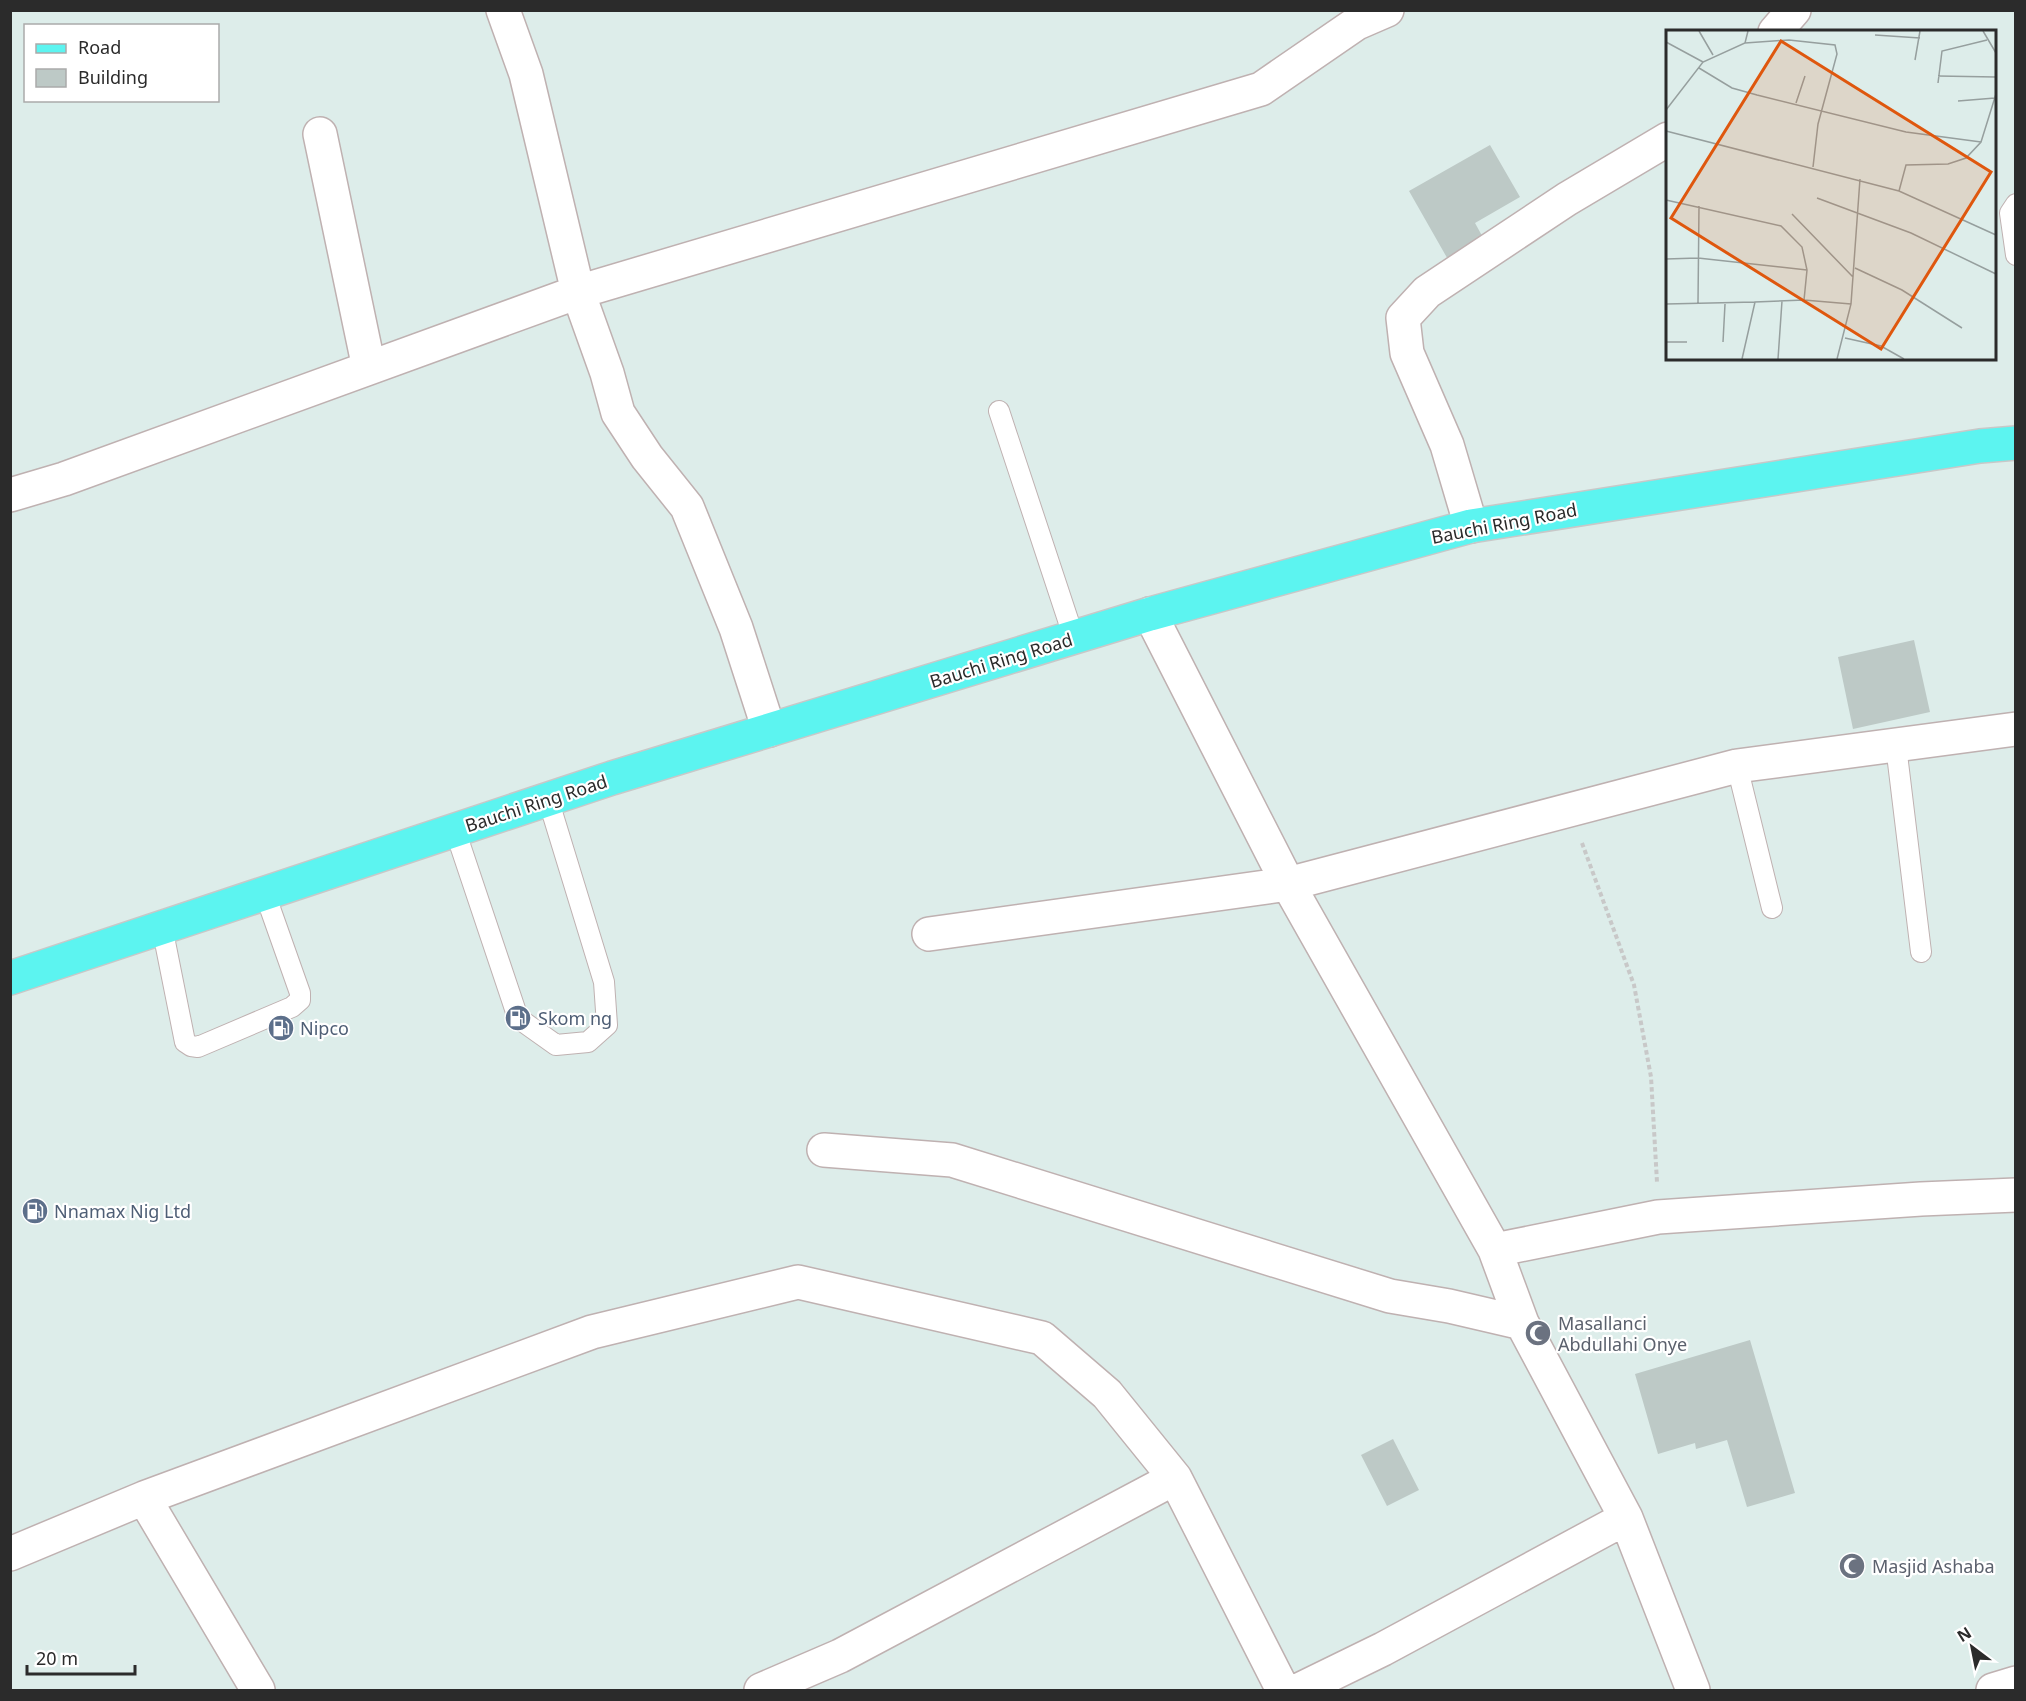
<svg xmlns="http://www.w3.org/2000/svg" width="2026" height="1701" font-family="'Noto Sans',sans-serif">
<rect width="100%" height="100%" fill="#ddedea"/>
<path fill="#bdc9c6" d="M1490 145 1520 197 1475 223 1486 243 1450 263 1409 191Z
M1914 640 1930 712 1853 729 1838 657Z
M1750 1340 1795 1493 1747 1507 1727 1440 1696 1449 1695 1443 1658 1454 1635 1374Z
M1393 1439 1419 1490 1387 1506 1361 1455Z"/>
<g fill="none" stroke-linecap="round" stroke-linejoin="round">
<defs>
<path id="lane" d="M2016 204 2010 213 2016 255
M999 411 1074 638
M1896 746 1921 952
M1737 766 1772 908
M455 830 518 1018 556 1045 588 1042 607 1025 604 982 548 799
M162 927 185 1042 191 1046 198 1047 292 1007 300 1000V993L265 894"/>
<path id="street" d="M503 10 526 74 578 292 607 373 618 413 647 457 687 507 736 628 769 730
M1775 32 1794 10
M320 134 369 368
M10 495 64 479 578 292 1261 89 1357 23 1387 10
M1471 526 1447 445 1407 353 1403 318 1427 292 1567 199 1668 139
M1150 614 1288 884 1495 1250 1522 1323 1626 1518 1693 1690
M929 934 1288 884 1737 766 2016 729
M824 1150 952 1160 1390 1296 1449 1306 1522 1323
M1495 1250 1658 1217 1921 1199 2016 1195
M144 1498 258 1690
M10 1554 144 1498 592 1332 798 1282 1042 1338 1107 1394 1175 1478 1283 1690
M761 1690 840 1656 1175 1478
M1299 1690 1383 1649 1626 1518
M1993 1690 2016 1683"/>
<path id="primary" d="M10 978 612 778 1150 614 1471 526 1980 446 2016 443"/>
</defs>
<use href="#lane" stroke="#bfb1b1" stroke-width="22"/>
<use href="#street" stroke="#bfb1b1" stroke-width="36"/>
<use href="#primary" stroke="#c8c8c8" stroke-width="36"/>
<path stroke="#c8c8c8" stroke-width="4" stroke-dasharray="4.5 3" stroke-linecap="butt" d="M1582 843 1634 985 1651 1077 1657 1182"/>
<use href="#lane" stroke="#fff" stroke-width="20"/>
<use href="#street" stroke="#fff" stroke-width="33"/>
<use href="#primary" stroke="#5cf4f0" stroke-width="33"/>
</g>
<defs>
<symbol id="fuel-disc" viewBox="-11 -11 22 22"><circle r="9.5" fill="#5c6f8a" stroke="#fff"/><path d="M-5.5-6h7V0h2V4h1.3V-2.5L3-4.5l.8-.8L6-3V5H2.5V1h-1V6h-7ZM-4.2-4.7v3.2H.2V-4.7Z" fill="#fff"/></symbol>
<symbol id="mosque-disc" viewBox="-11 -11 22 22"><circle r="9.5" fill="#6b7280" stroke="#fff"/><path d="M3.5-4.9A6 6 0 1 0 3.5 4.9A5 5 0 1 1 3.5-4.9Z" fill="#fff"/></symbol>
</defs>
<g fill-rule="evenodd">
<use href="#fuel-disc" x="503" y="1003" width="30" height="30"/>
<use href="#fuel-disc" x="266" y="1013" width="30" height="30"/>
<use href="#fuel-disc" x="20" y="1196" width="30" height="30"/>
<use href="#mosque-disc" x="1523" y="1318" width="30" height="30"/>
<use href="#mosque-disc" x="1837" y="1551" width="30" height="30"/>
</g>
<g text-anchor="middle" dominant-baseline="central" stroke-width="4.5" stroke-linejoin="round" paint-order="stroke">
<g font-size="18" fill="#2b2b2b" stroke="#fff">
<text transform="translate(1504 523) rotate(-11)">Bauchi Ring Road</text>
<text transform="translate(1001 660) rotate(-17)">Bauchi Ring Road</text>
<text transform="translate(536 803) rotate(-18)">Bauchi Ring Road</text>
</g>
<g font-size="18" fill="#4e5e75" stroke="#fff" text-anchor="start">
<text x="538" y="1018">Skom ng</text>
<text x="300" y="1028">Nipco</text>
<text x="54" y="1211">Nnamax Nig Ltd</text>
</g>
<g font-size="18" fill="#5b616d" stroke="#fff" text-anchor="start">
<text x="1558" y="1323">Masallanci<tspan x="1558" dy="21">Abdullahi Onye</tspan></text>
<text x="1872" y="1566">Masjid Ashaba</text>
</g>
</g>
<g transform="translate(1666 30)">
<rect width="330" height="330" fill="#ddedea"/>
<path fill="none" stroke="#969f9e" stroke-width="1.5" d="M33 1 47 25M317 1 330 23M209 5 254 8M0 12 37 32M79 13 123 10 169 15 171 24 152 94 147 137M249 30 254 1M33 38 66 58 91 65 240 102 315 112M272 46 330 47M272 53 276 21 321 10M292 71 329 68M130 73 139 46M0 80 37 32 79 13 82 1M0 101 233 161 330 205M233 161 240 135 282 134 300 128 315 112 330 64M151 168 245 203 330 244M0 170 115 196 136 217 141 240 138 270 89 272 76 329M126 184 187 247M0 229 32 228 141 240M189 238 236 260 296 298M138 270 185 274M32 273 33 176M0 274 89 272M179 308 215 316 238 329M0 312H21M57 312 59 274M112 329 116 271M171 329 185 274 194 149"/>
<path fill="#df570e" fill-opacity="0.15" stroke="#df570e" stroke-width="3" d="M115 11 325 142 215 319 5 188Z"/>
<rect width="330" height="330" fill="none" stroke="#2b2b2b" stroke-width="3"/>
</g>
<rect width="2026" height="1701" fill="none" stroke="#2b2b2b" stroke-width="24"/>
<rect x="24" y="24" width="195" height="78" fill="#ffffff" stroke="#aaaaaa" stroke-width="1.5"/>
<rect x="36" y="44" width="30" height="9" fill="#5cf4f0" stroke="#aaaaaa" stroke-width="1.5"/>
<text x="78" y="54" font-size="18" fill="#2b2b2b">Road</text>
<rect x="36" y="69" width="30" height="18" fill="#bdc9c6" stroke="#aaaaaa" stroke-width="1.5"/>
<text x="78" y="84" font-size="18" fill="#2b2b2b">Building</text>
<g transform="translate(1972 1647) rotate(328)" stroke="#ffffff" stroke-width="4.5" paint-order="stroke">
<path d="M0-4.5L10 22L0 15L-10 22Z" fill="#2b2b2b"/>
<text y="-9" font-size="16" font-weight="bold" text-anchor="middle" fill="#2b2b2b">N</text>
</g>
<path d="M27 1665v9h108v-9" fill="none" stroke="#2b2b2b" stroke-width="3"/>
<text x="36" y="1665" font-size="18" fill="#2b2b2b" stroke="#ffffff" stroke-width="4.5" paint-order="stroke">20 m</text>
</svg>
